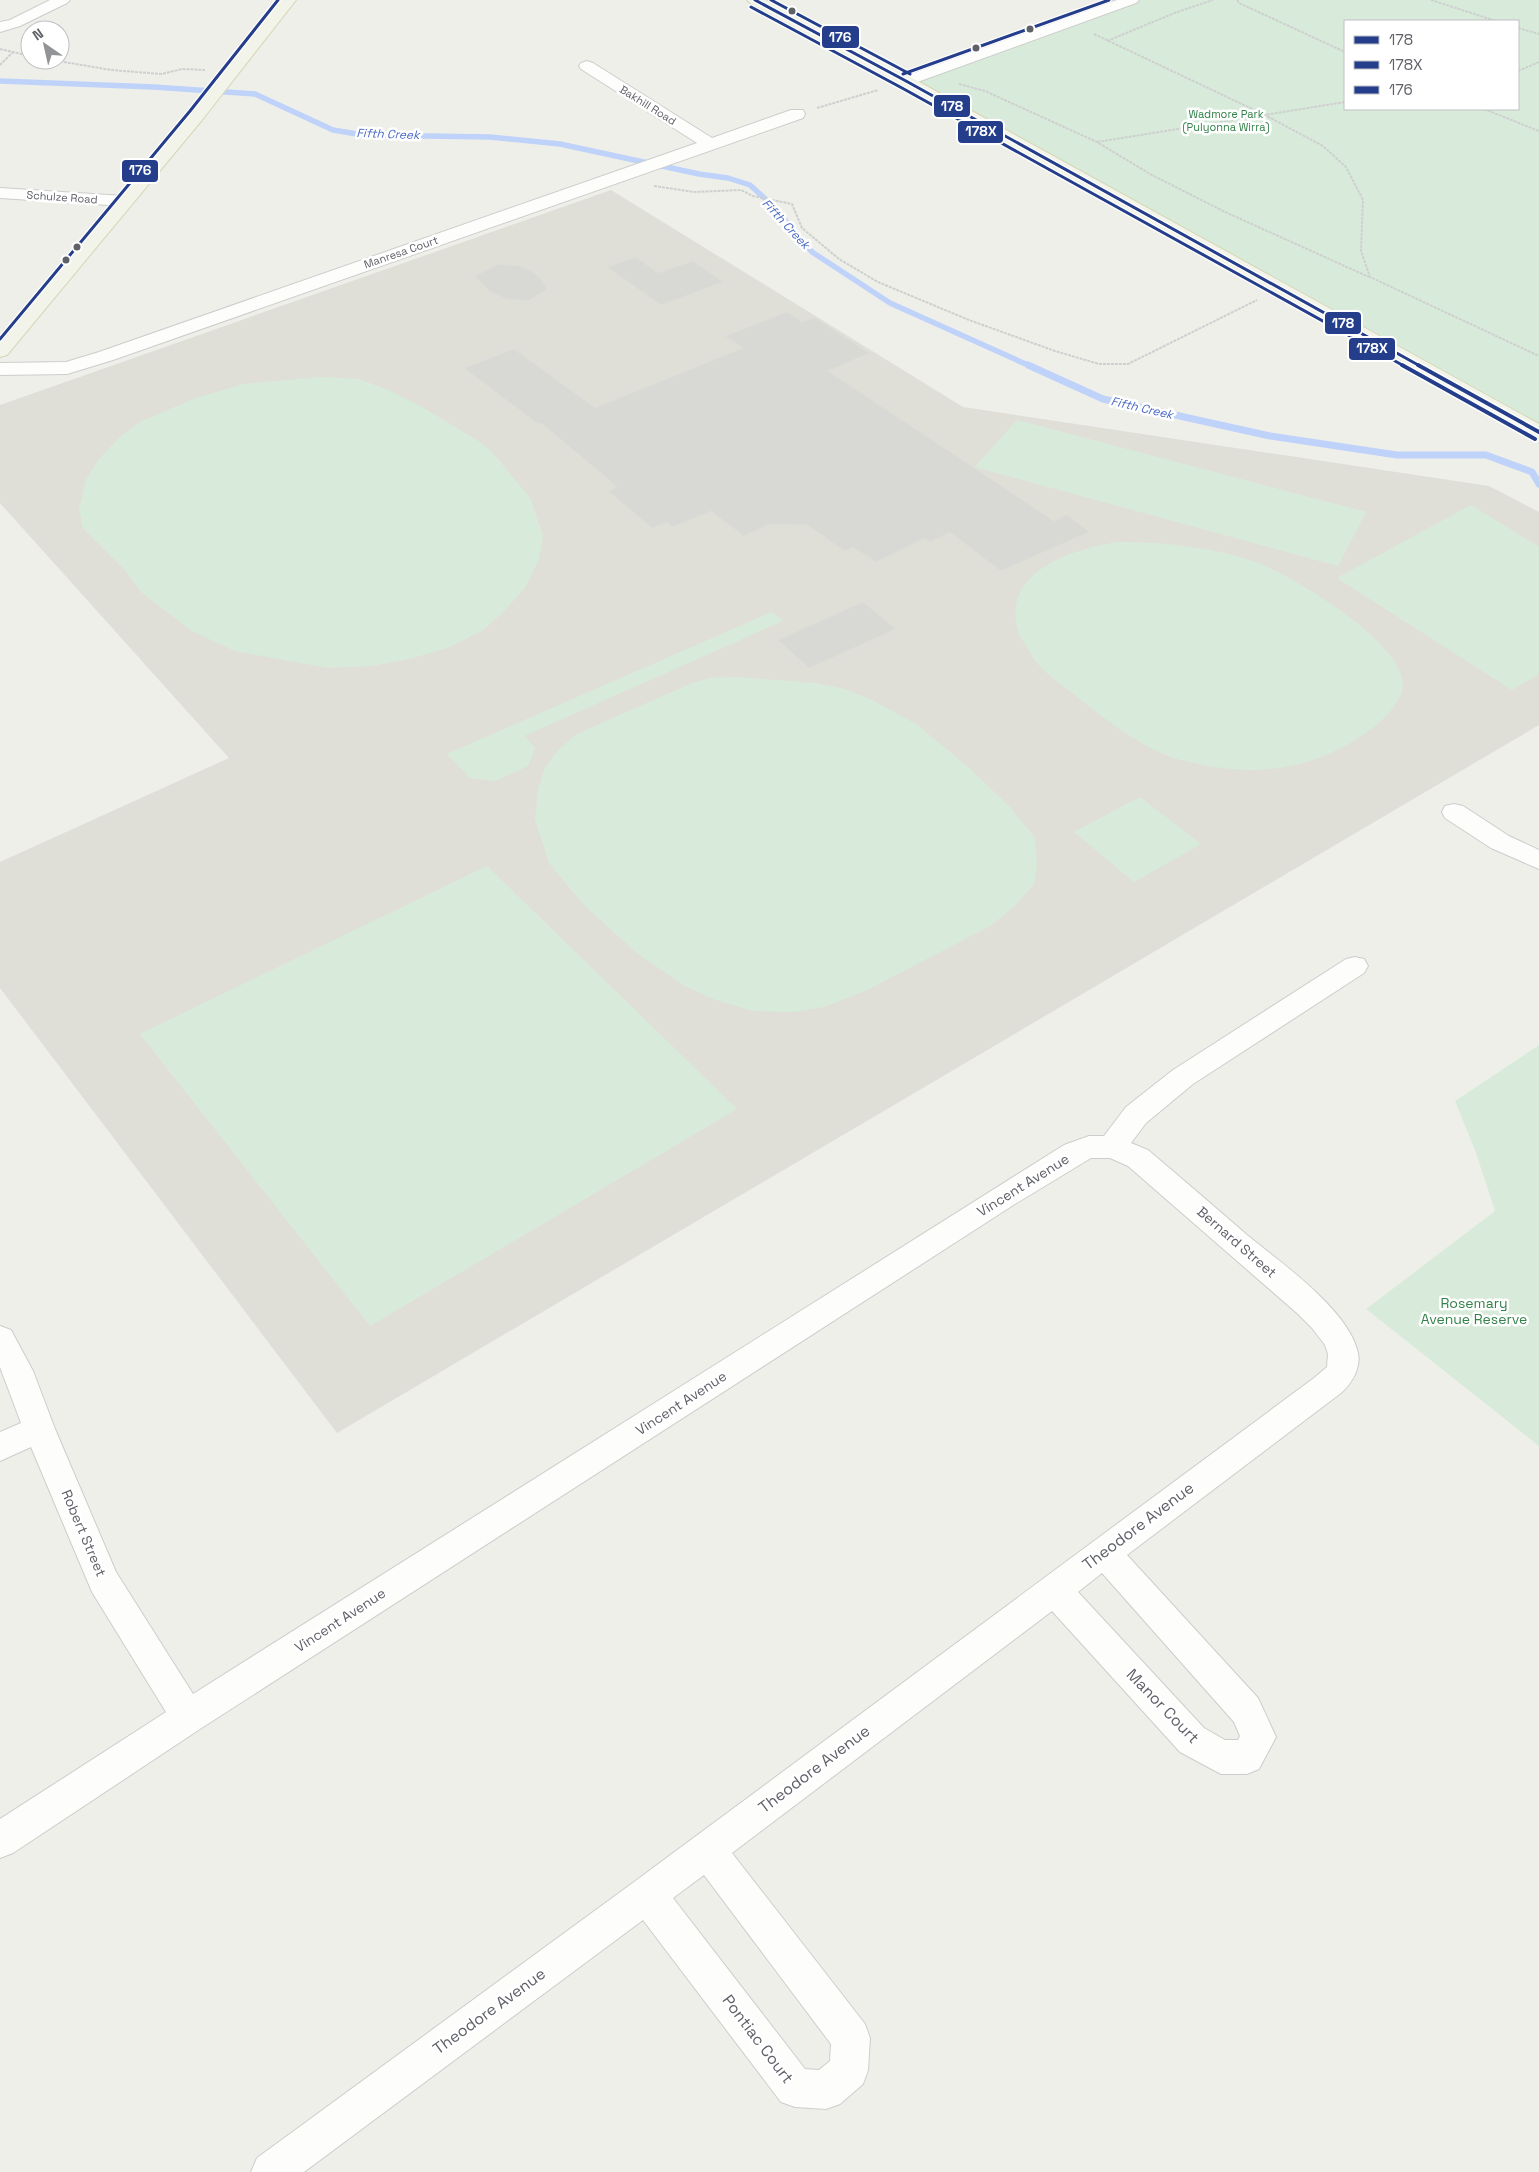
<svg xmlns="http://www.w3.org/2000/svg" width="1539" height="2172" font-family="'Space Grotesk',sans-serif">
<rect width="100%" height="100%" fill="#efefea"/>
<path fill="#dfdfd8" d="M611 190 963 407 1489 486 1539 512V725L337 1433 0 988V862L229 758 0 503V405Z"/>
<path fill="#d8ebda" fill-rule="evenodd" d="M1131 0H1539V432L906 81ZM1345 21H1518V109H1345Z
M323 377 358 379 386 389 422 407 478 441 491 451 530 498 543 536 539 559 525 588 502 613 483 630 450 647 413 658 372 666 328 668 235 651 192 631 141 592 125 570 83 528 79 509 86 480 99 459 120 437 142 421 196 398 244 384Z
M1017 420 1366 512 1338 566 975 467Z
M1471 505 1539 547V674L1512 690 1337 578Z
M1118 542C1164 542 1212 547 1256 562 1290 575 1420 650 1401 694 1390 719 1363 736 1341 748 1292 773 1243 775 1191 762 1183 760 1175 759 1168 756 1134 742 1103 718 1075 695 1063 685 1048 676 1038 664 1033 658 1029 650 1025 644 1023 640 1019 636 1018 631 1001 571 1073 549 1118 542Z
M772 612 783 621 524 736 535 748 528 766 495 781 470 778 447 754Z
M737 677 813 683 845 689 872 700 916 724 968 767 1009 806 1035 838 1037 866 1034 884 1015 906 990 926 867 990 824 1007 793 1012 753 1011 713 999 685 986 638 954 585 906 549 863 535 819 538 791 544 770 558 750 577 734 690 684 710 678Z
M1140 797 1201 844 1134 882 1074 832Z
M487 866 737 1109 370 1326 140 1034Z
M1539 1045V1446L1366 1309 1495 1211 1476 1153 1455 1101Z"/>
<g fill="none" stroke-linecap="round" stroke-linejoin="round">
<path stroke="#bfd2f9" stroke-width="5.5" d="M0 81 154 87 255 94 333 130 363 135 490 137 560 144 699 174 728 178 750 185 773 206 812 252 890 303 1030 366"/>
<path stroke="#bfd2f9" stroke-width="7" d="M1028 365 1103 399 1270 436 1397 455H1486L1532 472 1539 484"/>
</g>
<path fill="#d8d8d5" stroke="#deded9" d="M636 257 658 273 693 261 723 282 661 305 607 267Z
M499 264 519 266 529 270 540 278 547 289 528 301 507 299 490 292 475 276Z
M787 312 802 322 815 318 869 353 828 371 1054 521 1067 515 1089 532 1001 571 950 532 930 542 925 538 876 562 853 547 845 551 807 525 770 524 744 536 711 511 672 527 667 522 652 528 608 491 617 487 607 478 541 423 538 424 464 368 514 349 595 408 743 348 725 336Z
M863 602 896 629 809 668 778 640Z"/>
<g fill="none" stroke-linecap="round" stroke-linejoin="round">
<defs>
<path id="minor" d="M50 0H70L67 3 20 26 0 32V22L10 20Z
M1117 0H1139L1136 3 912 84H900L898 81 900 78Z
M587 61 593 63 712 138 791 110H803L805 114 803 118 113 360 67 374 0 375V363L66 362 99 352 697 143 581 69 579 66 581 63Z
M0 188 124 196 130 197 133 201 130 205 124 206 0 198Z
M1454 804 1463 806 1509 836 1539 850V869L1491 848 1445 818 1442 812 1445 806Z
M1355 957 1364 959 1368 966 1364 973 1193 1084 1146 1123 1131 1143 1148 1150C1181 1178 1214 1206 1247 1235 1280 1262 1349 1310 1358 1353 1361 1368 1352 1383 1341 1393L1127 1555 1258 1698 1276 1737 1259 1769 1247 1774H1221L1180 1752 1052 1611 732 1853 865 2024 870 2038 868 2070 863 2084 840 2104 826 2109 795 2107 781 2102 643 1920 304 2172H251L257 2158 634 1882 1314 1378 1327 1367 1328 1354 1325 1345 1312 1328 1298 1314 1128 1166 1110 1158H1091L1015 1204 200 1729 13 1853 0 1858V1819L166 1712 92 1592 31 1447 0 1461V1432L21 1423 0 1367V1326L11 1330 33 1371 55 1429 116 1572 193 1694 1064 1145 1089 1136H1104L1126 1107 1173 1070 1346 959ZM1102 1573 1234 1722 1240 1736 1238 1740H1225L1204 1728 1078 1592ZM704 1875 831 2044 830 2061 819 2070 805 2069 673 1898Z"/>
<path id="major" d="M280 0H296L202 120 7 355 0 357V339L190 112Z
M747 0H766L912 78 1539 424V438L1532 436 900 84 750 3Z"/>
</defs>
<use href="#minor" stroke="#cccdcc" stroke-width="2"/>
<use href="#major" stroke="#d6d5b8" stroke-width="2"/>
<path stroke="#cdd0cf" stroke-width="2" stroke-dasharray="3 1" stroke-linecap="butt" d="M1237 0 1239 3 1345 52
M1431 0 1496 21
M1518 28 1539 34
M1094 34 1263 114 1323 146 1346 167 1363 200 1361 251 1370 277 1539 356
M1107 41 1177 12 1213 0
M0 49 30 56
M52 60 111 70 162 74 182 69 205 70
M0 65 12 53
M1518 71 1539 62
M959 84 985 91 1097 142 1150 174 1223 211 1369 277
M817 108 878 90
M1484 109 1539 131
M1097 142 1345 102
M654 186 694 192 741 190 753 196 792 204 802 228 839 259 878 282 969 320 1055 351 1099 364H1128L1257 300"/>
<use href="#minor" fill="#fdfdfc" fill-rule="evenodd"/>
<use href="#major" fill="#f3f4e9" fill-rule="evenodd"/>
<defs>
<path id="bus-1-far1" d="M755 0 906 81 1420 366"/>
<path id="bus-1" d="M1418 365 1539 432"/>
<path id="bus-2-far1" d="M751 7 902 88 1404 366"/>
<path id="bus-2" d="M1402 365 1535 439"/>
<path id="bus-3" d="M771 0 910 74
M903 74 1109 0
M0 339 190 111 278 0"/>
</defs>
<use href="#bus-1-far1" stroke="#fff" stroke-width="5.5"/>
<use href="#bus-1" stroke="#fff" stroke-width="7"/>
<use href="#bus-2-far1" stroke="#fff" stroke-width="5.5"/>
<use href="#bus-2" stroke="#fff" stroke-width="7"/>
<use href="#bus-3" stroke="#fff" stroke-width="5.5"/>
<use href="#bus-1-far1" stroke="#243e8c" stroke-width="3"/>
<use href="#bus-1" stroke="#243e8c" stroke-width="4"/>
<use href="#bus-2-far1" stroke="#243e8c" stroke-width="3"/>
<use href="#bus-2" stroke="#243e8c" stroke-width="4"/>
<use href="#bus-3" stroke="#243e8c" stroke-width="3"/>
</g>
<g fill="#5f6168" stroke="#fff" stroke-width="2">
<circle cx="792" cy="11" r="4.5"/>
<circle cx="1030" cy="29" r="4.5"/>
<circle cx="976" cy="48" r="4.5"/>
<circle cx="77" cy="247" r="4.5"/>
<circle cx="66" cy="260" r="4.5"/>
</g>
<g text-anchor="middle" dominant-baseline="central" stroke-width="5" stroke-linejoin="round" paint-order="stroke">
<g font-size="11" fill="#5f6168" stroke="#fff">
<text transform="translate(648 105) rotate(32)">Bakhill Road</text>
<text transform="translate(62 197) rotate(4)">Schulze Road</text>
<text transform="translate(401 252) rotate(-19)">Manresa Court</text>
</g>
<g font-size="11" fill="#34824a" stroke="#fff">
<text x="1226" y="114">Wadmore Park<tspan x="1226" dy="13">(Pulyonna Wirra)</tspan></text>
</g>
<g font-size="12" font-style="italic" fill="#4969c5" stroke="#fff">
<text transform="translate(388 134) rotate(2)">Fifth Creek</text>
<text transform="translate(786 224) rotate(47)">Fifth Creek</text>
<text transform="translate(1142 408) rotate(13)">Fifth Creek</text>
</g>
<g font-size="14" fill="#5f6168" stroke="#fff">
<text transform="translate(1023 1185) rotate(-32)">Vincent Avenue</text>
<text transform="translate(1237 1242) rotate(41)">Bernard Street</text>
<text transform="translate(681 1403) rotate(-33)">Vincent Avenue</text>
<text transform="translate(84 1533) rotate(67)">Robert Street</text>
<text transform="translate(340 1620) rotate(-33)">Vincent Avenue</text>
</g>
<g font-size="14" fill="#34824a" stroke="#fff">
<text x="1474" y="1303">Rosemary<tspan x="1474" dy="16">Avenue Reserve</tspan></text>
</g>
<g font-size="16" fill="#5f6168" stroke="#fff">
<text transform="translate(1138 1526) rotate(-37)">Theodore Avenue</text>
<text transform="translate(1163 1706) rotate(46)">Manor Court</text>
<text transform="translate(814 1769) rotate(-37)">Theodore Avenue</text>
<text transform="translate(489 2011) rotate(-36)">Theodore Avenue</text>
<text transform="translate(758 2039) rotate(53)">Pontiac Court</text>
</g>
</g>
<g stroke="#fff" stroke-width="2">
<rect x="821" y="25" width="39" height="24" rx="5" fill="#243e8c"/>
<rect x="933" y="94" width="38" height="24" rx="5" fill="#243e8c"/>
<rect x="957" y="120" width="47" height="24" rx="5" fill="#243e8c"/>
<rect x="121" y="159" width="38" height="24" rx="5" fill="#243e8c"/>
<rect x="1324" y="311" width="38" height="24" rx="5" fill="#243e8c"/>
<rect x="1348" y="337" width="48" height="24" rx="5" fill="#243e8c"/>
</g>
<g font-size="14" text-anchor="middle" font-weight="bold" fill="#fff">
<text x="840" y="42">176</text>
<text x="952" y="111">178</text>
<text x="981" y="136">178X</text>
<text x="140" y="175">176</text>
<text x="1343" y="328">178</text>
<text x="1372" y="353">178X</text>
</g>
<rect x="1344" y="20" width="175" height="90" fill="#ffffff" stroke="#bfc0c3"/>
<rect x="1354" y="36" width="25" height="8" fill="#243e8c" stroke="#bfc0c3"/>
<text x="1389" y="45" font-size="15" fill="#5f6168">178</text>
<rect x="1354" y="61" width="25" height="8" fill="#243e8c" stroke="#bfc0c3"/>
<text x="1389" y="70" font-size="15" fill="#5f6168">178X</text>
<rect x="1354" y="86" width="25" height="8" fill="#243e8c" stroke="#bfc0c3"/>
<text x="1389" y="95" font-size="15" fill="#5f6168">176</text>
<g transform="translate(45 45) rotate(326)"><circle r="24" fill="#ffffff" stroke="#bfc0c3"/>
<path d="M0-4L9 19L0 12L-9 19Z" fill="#919396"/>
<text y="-8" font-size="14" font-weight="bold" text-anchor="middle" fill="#5f6168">N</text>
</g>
</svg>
